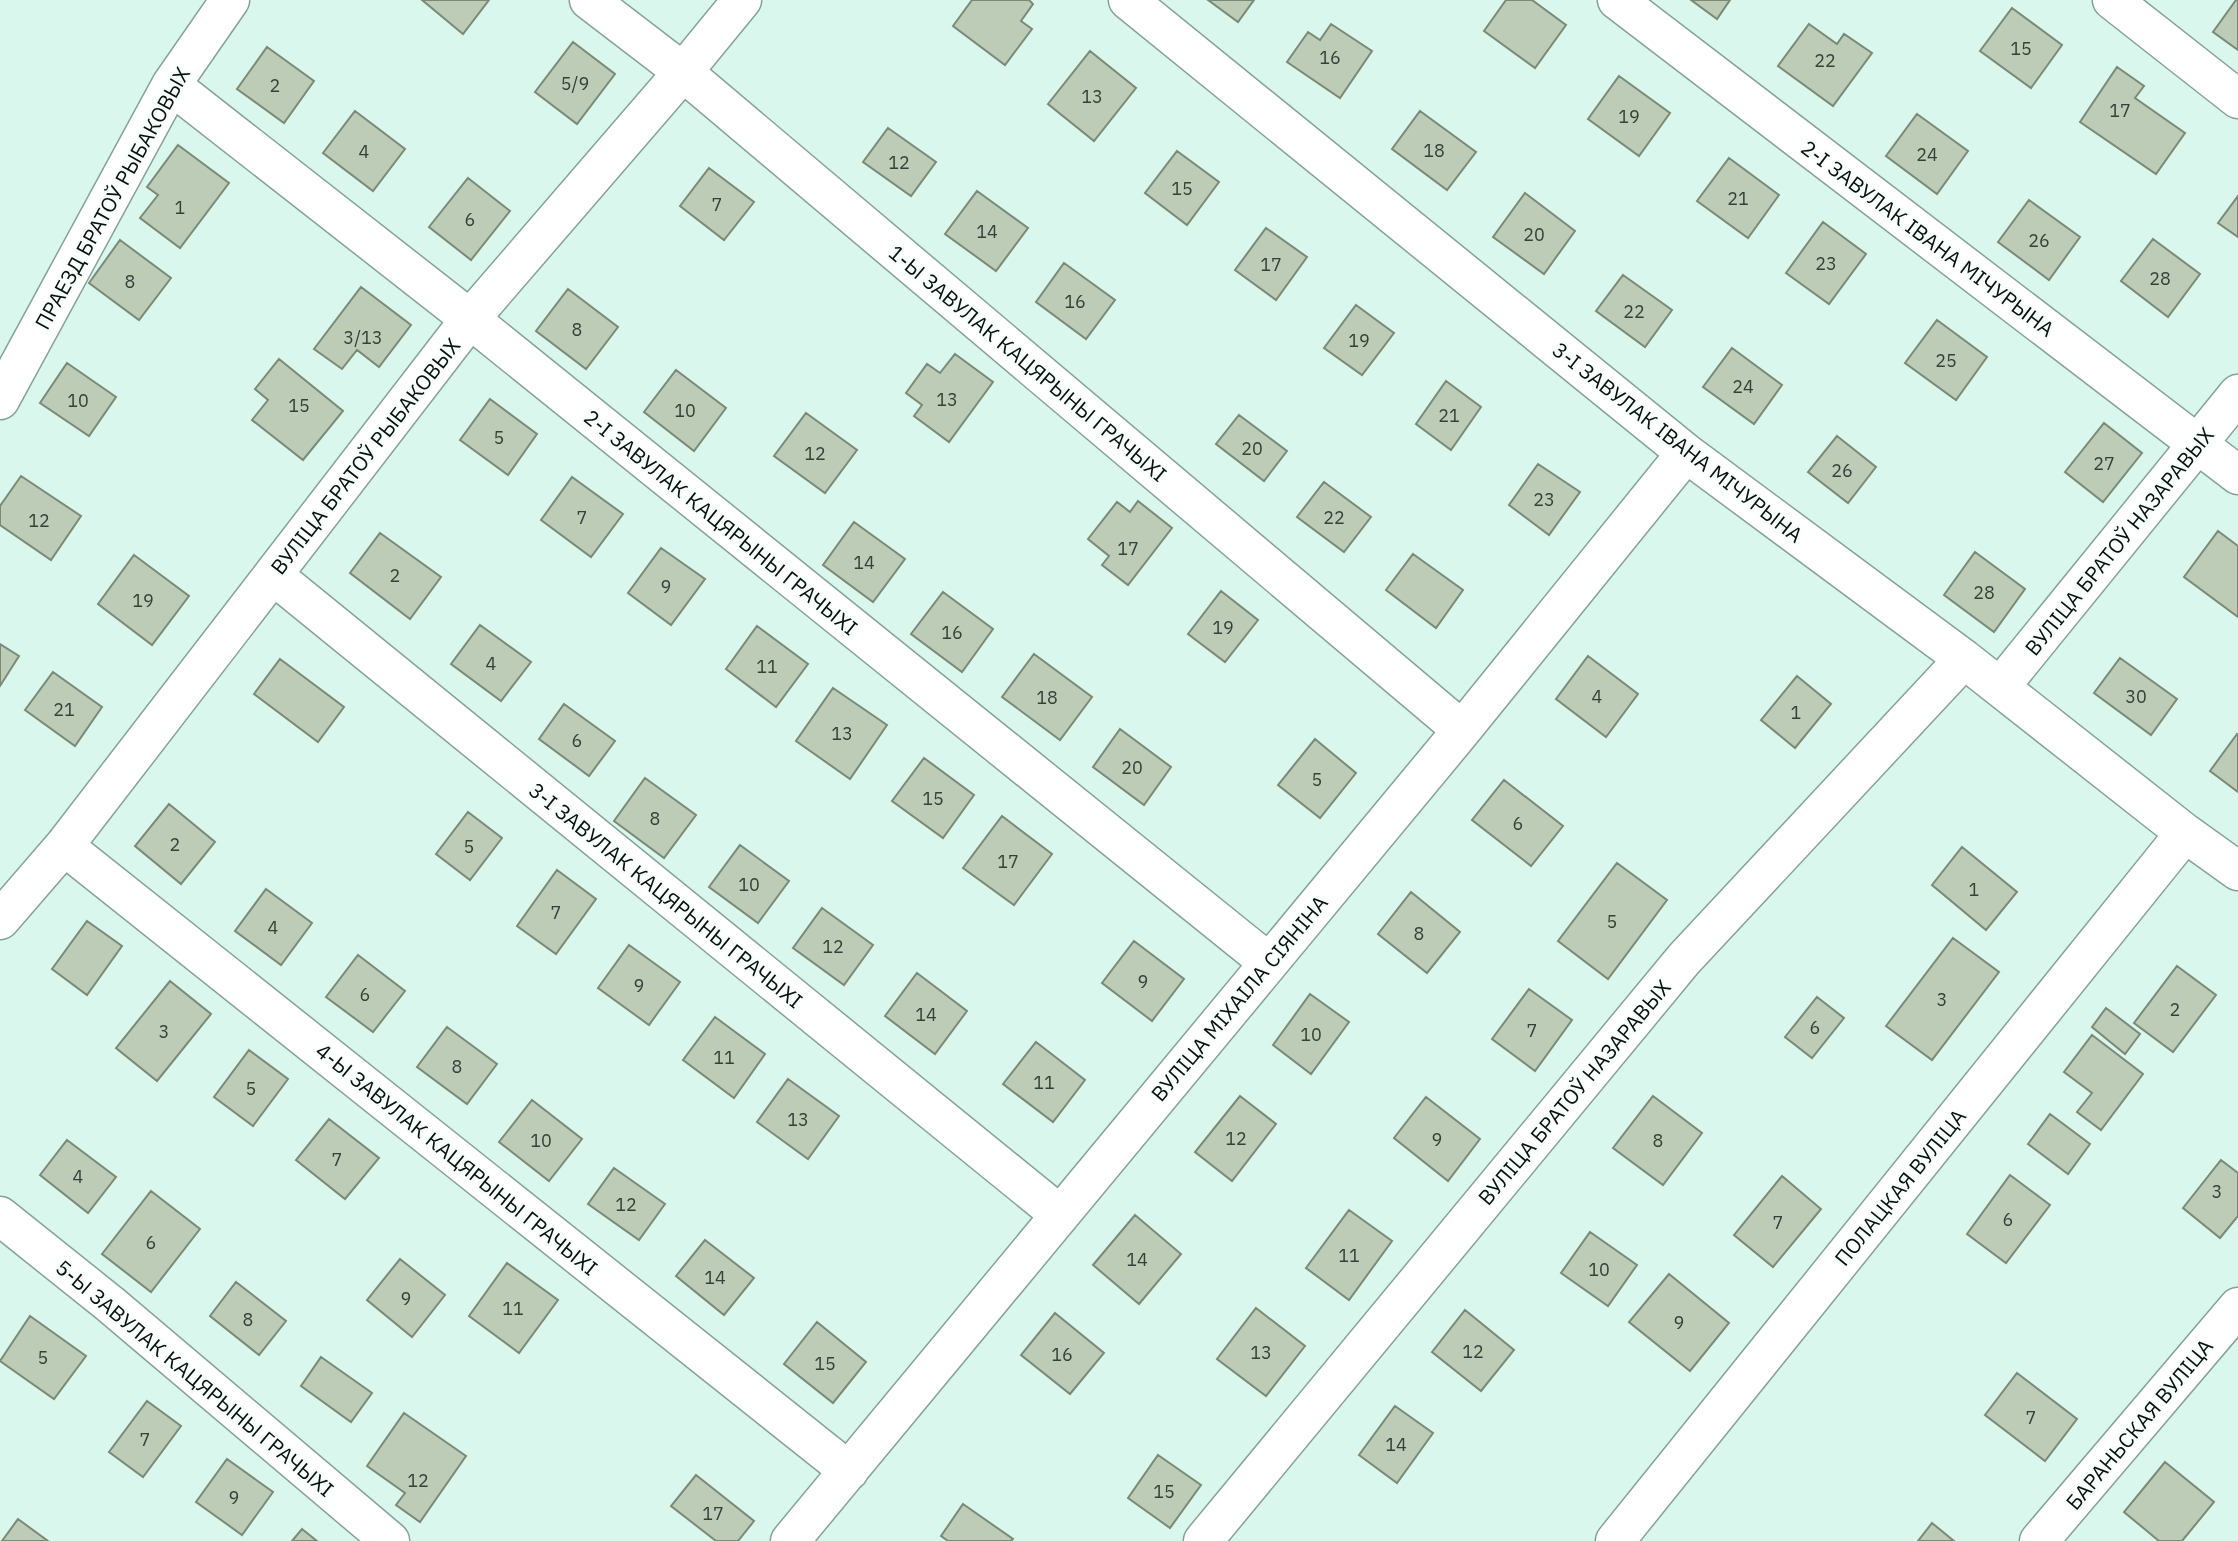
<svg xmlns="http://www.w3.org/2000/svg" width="2238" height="1541" font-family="'IBM Plex Sans',sans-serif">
<rect width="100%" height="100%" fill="#d9f7ec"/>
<path fill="#bcccb7" stroke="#7b8a76" stroke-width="2" d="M422 0H489L463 34Z
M972 0H1029L1033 4 1021 21 1032 29 1005 65 953 26Z
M1208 0H1254L1238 22Z
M1506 0H1532L1566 25 1535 68 1484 31Z
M1691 0H1730L1717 19Z
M2236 0H2238V50L2213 32Z
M2012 8 2062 45 2031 88 1980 51Z
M1331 24 1372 51 1340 98 1287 62 1308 32 1320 40Z
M1809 24 1837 44 1844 34 1872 53 1833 106 1778 66Z
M573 42 615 74 577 124 535 92Z
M267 47 314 81 284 123 237 89Z
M1090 51 1136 88 1094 141 1048 104Z
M2117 67 2144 86 2135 98 2185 133 2156 174 2080 122Z
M1619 76 1670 113 1639 156 1588 119Z
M355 111 405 149 373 191 323 153Z
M1420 111 1476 152 1447 190 1392 149Z
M1917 114 1968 151 1937 194 1886 156Z
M888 128 936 162 911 196 863 162Z
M178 145 229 183 180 248 140 218 158 195 147 187Z
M1177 151 1219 182 1187 225 1145 193Z
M1729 158 1779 195 1748 238 1697 201Z
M709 168 754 202 724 240 680 206Z
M468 178 510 211 471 260 429 227Z
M977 191 1028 228 996 271 945 234Z
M1525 193 1575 231 1544 274 1493 237Z
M2238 196V237L2218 223Z
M2029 200 2080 237 2049 280 1998 242Z
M1823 222 1866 254 1829 304 1786 273Z
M1266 228 1307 257 1276 300 1235 270Z
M2153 239 2200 274 2168 317 2121 281Z
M120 240 171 278 139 320 89 283Z
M1064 263 1115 300 1086 339 1036 302Z
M1623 275 1672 310 1645 347 1596 311Z
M361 287 411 325 379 367 357 350 342 369 314 349Z
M568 289 618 327 586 369 536 331Z
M1356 305 1394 333 1362 375 1324 348Z
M1937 320 1987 357 1956 400 1905 363Z
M1732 348 1782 385 1754 424 1703 387Z
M955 354 993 382 949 442 914 416 922 405 906 393 927 364 940 373Z
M279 359 343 411 303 460 252 420 268 400 255 389Z
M67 363 116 397 89 436 40 403Z
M676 370 726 408 694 451 644 412Z
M1446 381 1481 407 1451 450 1416 424Z
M490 399 537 434 508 475 460 440Z
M806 413 857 450 825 493 774 456Z
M1239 415 1287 451 1264 481 1216 444Z
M2104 423 2142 453 2103 502 2065 472Z
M1837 436 1876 467 1848 503 1808 472Z
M1538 464 1580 492 1549 535 1509 505Z
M21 476 81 516 51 560 0 525V506Z
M572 477 623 514 591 557 541 520Z
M1324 482 1371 517 1344 552 1297 517Z
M1138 501 1172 528 1128 585 1102 565 1109 556 1088 539 1117 502 1130 512Z
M854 522 905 559 873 602 823 565Z
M2218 531 2238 546V617L2184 577Z
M380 533 441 577 410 619 350 573Z
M661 548 705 579 671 625 628 593Z
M1975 552 2025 589 1994 632 1944 595Z
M1413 554 1463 590 1436 628 1386 590Z
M134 555 189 596 152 645 98 604Z
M1221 591 1258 620 1225 662 1188 634Z
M943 592 993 629 962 672 911 634Z
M480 625 531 662 501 701 451 664Z
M757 626 808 664 776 707 726 669Z
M0 644 19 656 0 686Z
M1034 654 1092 697 1060 740 1002 697Z
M1588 656 1638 694 1606 737 1556 699Z
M2120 658 2177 699 2151 735 2094 693Z
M280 659 344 707 318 742 254 694Z
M53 672 102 707 75 746 25 710Z
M1797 676 1831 704 1795 748 1761 720Z
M833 688 887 725 850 779 796 741Z
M564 704 615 741 589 776 539 739Z
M1120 729 1171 767 1144 805 1093 767Z
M2237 734 2238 735V792L2210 771Z
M1315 739 1356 773 1320 818 1278 785Z
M924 758 974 795 943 838 892 801Z
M645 778 696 815 664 858 614 821Z
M1504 780 1563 826 1531 866 1472 820Z
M169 804 215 842 181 884 135 846Z
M468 812 502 838 470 880 436 854Z
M1002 816 1052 854 1014 905 963 868Z
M740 845 789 881 758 923 709 887Z
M1962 847 2017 892 1986 930 1932 885Z
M1617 863 1667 900 1608 979 1558 941Z
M557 870 596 899 556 954 517 926Z
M266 889 312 923 281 965 235 931Z
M1411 892 1460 932 1427 973 1378 934Z
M822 908 873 945 844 985 793 948Z
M87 921 122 946 87 995 52 969Z
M1953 938 1999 972 1932 1060 1886 1026Z
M1134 941 1184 979 1152 1021 1102 983Z
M629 945 680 982 649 1025 598 988Z
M358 955 405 991 373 1032 326 997Z
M2177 966 2216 995 2173 1052 2134 1023Z
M917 973 967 1011 935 1054 885 1016Z
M170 981 211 1014 157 1081 116 1048Z
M1529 989 1572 1020 1535 1071 1492 1039Z
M1310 994 1349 1022 1311 1074 1273 1045Z
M1817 997 1844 1018 1812 1058 1785 1037Z
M2106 1008 2140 1034 2125 1054 2092 1027Z
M715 1017 765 1054 734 1098 683 1060Z
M447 1027 497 1064 467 1104 417 1067Z
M2092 1035 2143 1074 2101 1130 2077 1112 2092 1093 2064 1072Z
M1036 1042 1085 1080 1053 1122 1003 1084Z
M249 1050 288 1079 253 1126 214 1097Z
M788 1079 839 1116 808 1159 757 1122Z
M1240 1096 1276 1124 1232 1181 1195 1152Z
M1653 1096 1702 1133 1663 1185 1613 1148Z
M1426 1097 1480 1139 1448 1181 1394 1138Z
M532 1100 582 1139 549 1181 499 1142Z
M2050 1114 2090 1144 2068 1174 2028 1144Z
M329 1119 379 1158 345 1199 296 1160Z
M67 1140 116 1177 88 1213 40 1175Z
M2221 1160 2238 1173V1216L2220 1238 2183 1208Z
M614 1168 665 1204 639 1240 588 1204Z
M2010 1175 2050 1205 2006 1263 1967 1234Z
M1782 1176 1821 1209 1773 1267 1734 1235Z
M151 1191 200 1229 151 1292 102 1254Z
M1349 1210 1392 1241 1349 1300 1306 1268Z
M1135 1215 1181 1254 1139 1304 1093 1265Z
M1590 1232 1637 1265 1608 1306 1561 1273Z
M705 1240 754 1278 724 1315 676 1276Z
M400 1259 445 1295 412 1337 367 1300Z
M507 1263 558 1300 519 1353 469 1316Z
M1669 1274 1729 1323 1690 1371 1629 1322Z
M236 1282 286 1321 259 1355 210 1316Z
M1256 1308 1305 1346 1266 1396 1217 1359Z
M1465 1310 1514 1350 1481 1391 1432 1352Z
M1055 1313 1104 1353 1070 1394 1021 1355Z
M30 1316 86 1356 54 1399 0 1361Z
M817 1322 866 1362 833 1403 784 1364Z
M321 1357 372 1393 351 1422 301 1386Z
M2017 1373 2077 1419 2045 1461 1985 1415Z
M147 1401 181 1426 143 1477 109 1452Z
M1395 1406 1433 1433 1397 1483 1359 1455Z
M404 1413 466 1456 420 1522 396 1505 405 1493 367 1466Z
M1158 1455 1201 1485 1170 1528 1128 1498Z
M227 1459 273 1492 242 1535 196 1502Z
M2165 1462 2214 1502 2182 1541H2159L2124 1512Z
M696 1475 754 1521 738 1541H716L671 1506Z
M963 1504 1013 1539 1011 1541H948L941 1536Z
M18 1519 48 1541H2Z
M1932 1523 1954 1541H1918Z
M302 1529 317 1541H292Z"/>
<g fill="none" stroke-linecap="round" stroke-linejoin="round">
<defs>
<path id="street" d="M589 0 683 72 1462 730
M1128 0 1686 453 1964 659 2185 833 2238 871
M1617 0 2238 475
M2112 0 2238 99
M171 85 470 319 1268 962
M0 400 171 85 230 0
M273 575 1059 1214
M2000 687 2238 394
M64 846 849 1471
M0 920 64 846 470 319 683 72 742 0
M0 1216 110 1304 390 1541
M790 1541 1462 730 1686 453
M1203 1541 1684 959 1964 659
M1615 1541 2185 833
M2039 1541 2238 1307"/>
</defs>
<use href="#street" stroke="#86a298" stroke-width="41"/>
<use href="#street" stroke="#fff" stroke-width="38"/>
</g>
<g text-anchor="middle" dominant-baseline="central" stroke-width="5" stroke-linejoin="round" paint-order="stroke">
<g font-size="18" fill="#344038">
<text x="2021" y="48">15</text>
<text x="1330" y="57">16</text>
<text x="1825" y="60">22</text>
<text x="575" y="83">5/9</text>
<text x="275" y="85">2</text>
<text x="1092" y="96">13</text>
<text x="2120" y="110">17</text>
<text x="1629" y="116">19</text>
<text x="1434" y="150">18</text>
<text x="364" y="151">4</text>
<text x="1927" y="154">24</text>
<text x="899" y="162">12</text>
<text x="1182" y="188">15</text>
<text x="1738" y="198">21</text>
<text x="717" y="204">7</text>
<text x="180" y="207">1</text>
<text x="470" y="219">6</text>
<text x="987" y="231">14</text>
<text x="1534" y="234">20</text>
<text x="2039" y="240">26</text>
<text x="1826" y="263">23</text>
<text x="1271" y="264">17</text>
<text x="2160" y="278">28</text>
<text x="130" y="281">8</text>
<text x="1075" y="301">16</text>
<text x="1634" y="311">22</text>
<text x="577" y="329">8</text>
<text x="363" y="337">3/13</text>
<text x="1359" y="340">19</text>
<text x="1946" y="360">25</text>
<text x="1743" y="386">24</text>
<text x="947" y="399">13</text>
<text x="78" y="400">10</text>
<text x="299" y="405">15</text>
<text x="685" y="410">10</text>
<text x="1449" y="415">21</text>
<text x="499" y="437">5</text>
<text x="1252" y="448">20</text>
<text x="815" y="453">12</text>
<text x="2104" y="463">27</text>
<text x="1842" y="470">26</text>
<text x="1544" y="499">23</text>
<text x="582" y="517">7</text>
<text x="1334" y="517">22</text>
<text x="39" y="520">12</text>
<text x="1128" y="548">17</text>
<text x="864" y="562">14</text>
<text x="395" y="575">2</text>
<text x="666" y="586">9</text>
<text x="1984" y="592">28</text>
<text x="143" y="600">19</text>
<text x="1223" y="627">19</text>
<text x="952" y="632">16</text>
<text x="491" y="663">4</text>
<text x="767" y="666">11</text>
<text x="1597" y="696">4</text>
<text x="2136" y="696">30</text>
<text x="1047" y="697">18</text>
<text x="64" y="709">21</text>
<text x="1796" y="712">1</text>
<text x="842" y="733">13</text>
<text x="577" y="740">6</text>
<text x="1132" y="767">20</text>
<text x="1317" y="779">5</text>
<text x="933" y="798">15</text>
<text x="655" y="818">8</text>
<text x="1518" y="823">6</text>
<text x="175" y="844">2</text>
<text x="469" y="846">5</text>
<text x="1008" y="861">17</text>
<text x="749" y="884">10</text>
<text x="1974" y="889">1</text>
<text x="556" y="912">7</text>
<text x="1612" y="921">5</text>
<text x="273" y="927">4</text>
<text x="1419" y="933">8</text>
<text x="833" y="946">12</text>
<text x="1143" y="981">9</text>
<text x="639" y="985">9</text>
<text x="365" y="994">6</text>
<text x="1942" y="999">3</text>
<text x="2175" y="1009">2</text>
<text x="926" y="1014">14</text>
<text x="1815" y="1027">6</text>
<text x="1532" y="1030">7</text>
<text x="164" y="1031">3</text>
<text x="1311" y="1034">10</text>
<text x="724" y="1057">11</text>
<text x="457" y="1066">8</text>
<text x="1044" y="1082">11</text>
<text x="251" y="1088">5</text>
<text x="798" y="1119">13</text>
<text x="1236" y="1138">12</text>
<text x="1437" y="1139">9</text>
<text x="541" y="1140">10</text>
<text x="1658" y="1140">8</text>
<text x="337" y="1159">7</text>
<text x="78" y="1176">4</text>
<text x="2217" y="1191">3</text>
<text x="626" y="1204">12</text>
<text x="2008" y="1219">6</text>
<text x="1778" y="1222">7</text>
<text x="151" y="1242">6</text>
<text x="1349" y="1255">11</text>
<text x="1137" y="1259">14</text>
<text x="1599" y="1269">10</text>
<text x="715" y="1277">14</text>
<text x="406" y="1298">9</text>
<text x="513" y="1308">11</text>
<text x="248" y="1319">8</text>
<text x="1679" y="1322">9</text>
<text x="1473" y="1351">12</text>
<text x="1261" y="1352">13</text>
<text x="1062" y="1354">16</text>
<text x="43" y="1357">5</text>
<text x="825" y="1363">15</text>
<text x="2031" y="1417">7</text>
<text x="145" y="1439">7</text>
<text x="1396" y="1444">14</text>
<text x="418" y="1480">12</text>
<text x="1164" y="1491">15</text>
<text x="234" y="1497">9</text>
<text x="713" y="1513">17</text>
</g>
<g font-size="21" fill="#07110e" stroke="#f8fefc">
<text transform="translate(112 198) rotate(-61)">ПРАЕЗД БРАТОЎ РЫБАКОВЫХ</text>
<text transform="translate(1928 238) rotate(37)">2-І ЗАВУЛАК ІВАНА МІЧУРЫНА</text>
<text transform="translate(1028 363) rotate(40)">1-Ы ЗАВУЛАК КАЦЯРЫНЫ ГРАЧЫХІ</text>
<text transform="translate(1678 442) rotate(38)">3-І ЗАВУЛАК ІВАНА МІЧУРЫНА</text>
<text transform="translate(365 456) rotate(-52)">ВУЛІЦА БРАТОЎ РЫБАКОВЫХ</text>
<text transform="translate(721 522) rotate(39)">2-І ЗАВУЛАК КАЦЯРЫНЫ ГРАЧЫХІ</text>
<text transform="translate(2119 541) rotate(-51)">ВУЛІЦА БРАТОЎ НАЗАРАВЫХ</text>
<text transform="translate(666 895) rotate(39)">3-І ЗАВУЛАК КАЦЯРЫНЫ ГРАЧЫХІ</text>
<text transform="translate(1239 998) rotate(-50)">ВУЛІЦА МІХАІЛА СІЯНІНА</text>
<text transform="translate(1574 1092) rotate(-50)">ВУЛІЦА БРАТОЎ НАЗАРАВЫХ</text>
<text transform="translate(457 1159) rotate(39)">4-Ы ЗАВУЛАК КАЦЯРЫНЫ ГРАЧЫХІ</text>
<text transform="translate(1900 1187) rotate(-51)">ПОЛАЦКАЯ ВУЛІЦА</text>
<text transform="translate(195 1378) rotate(40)">5-Ы ЗАВУЛАК КАЦЯРЫНЫ ГРАЧЫХІ</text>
<text transform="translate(2139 1424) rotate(-50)">БАРАНЬСКАЯ ВУЛІЦА</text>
</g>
</g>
</svg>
